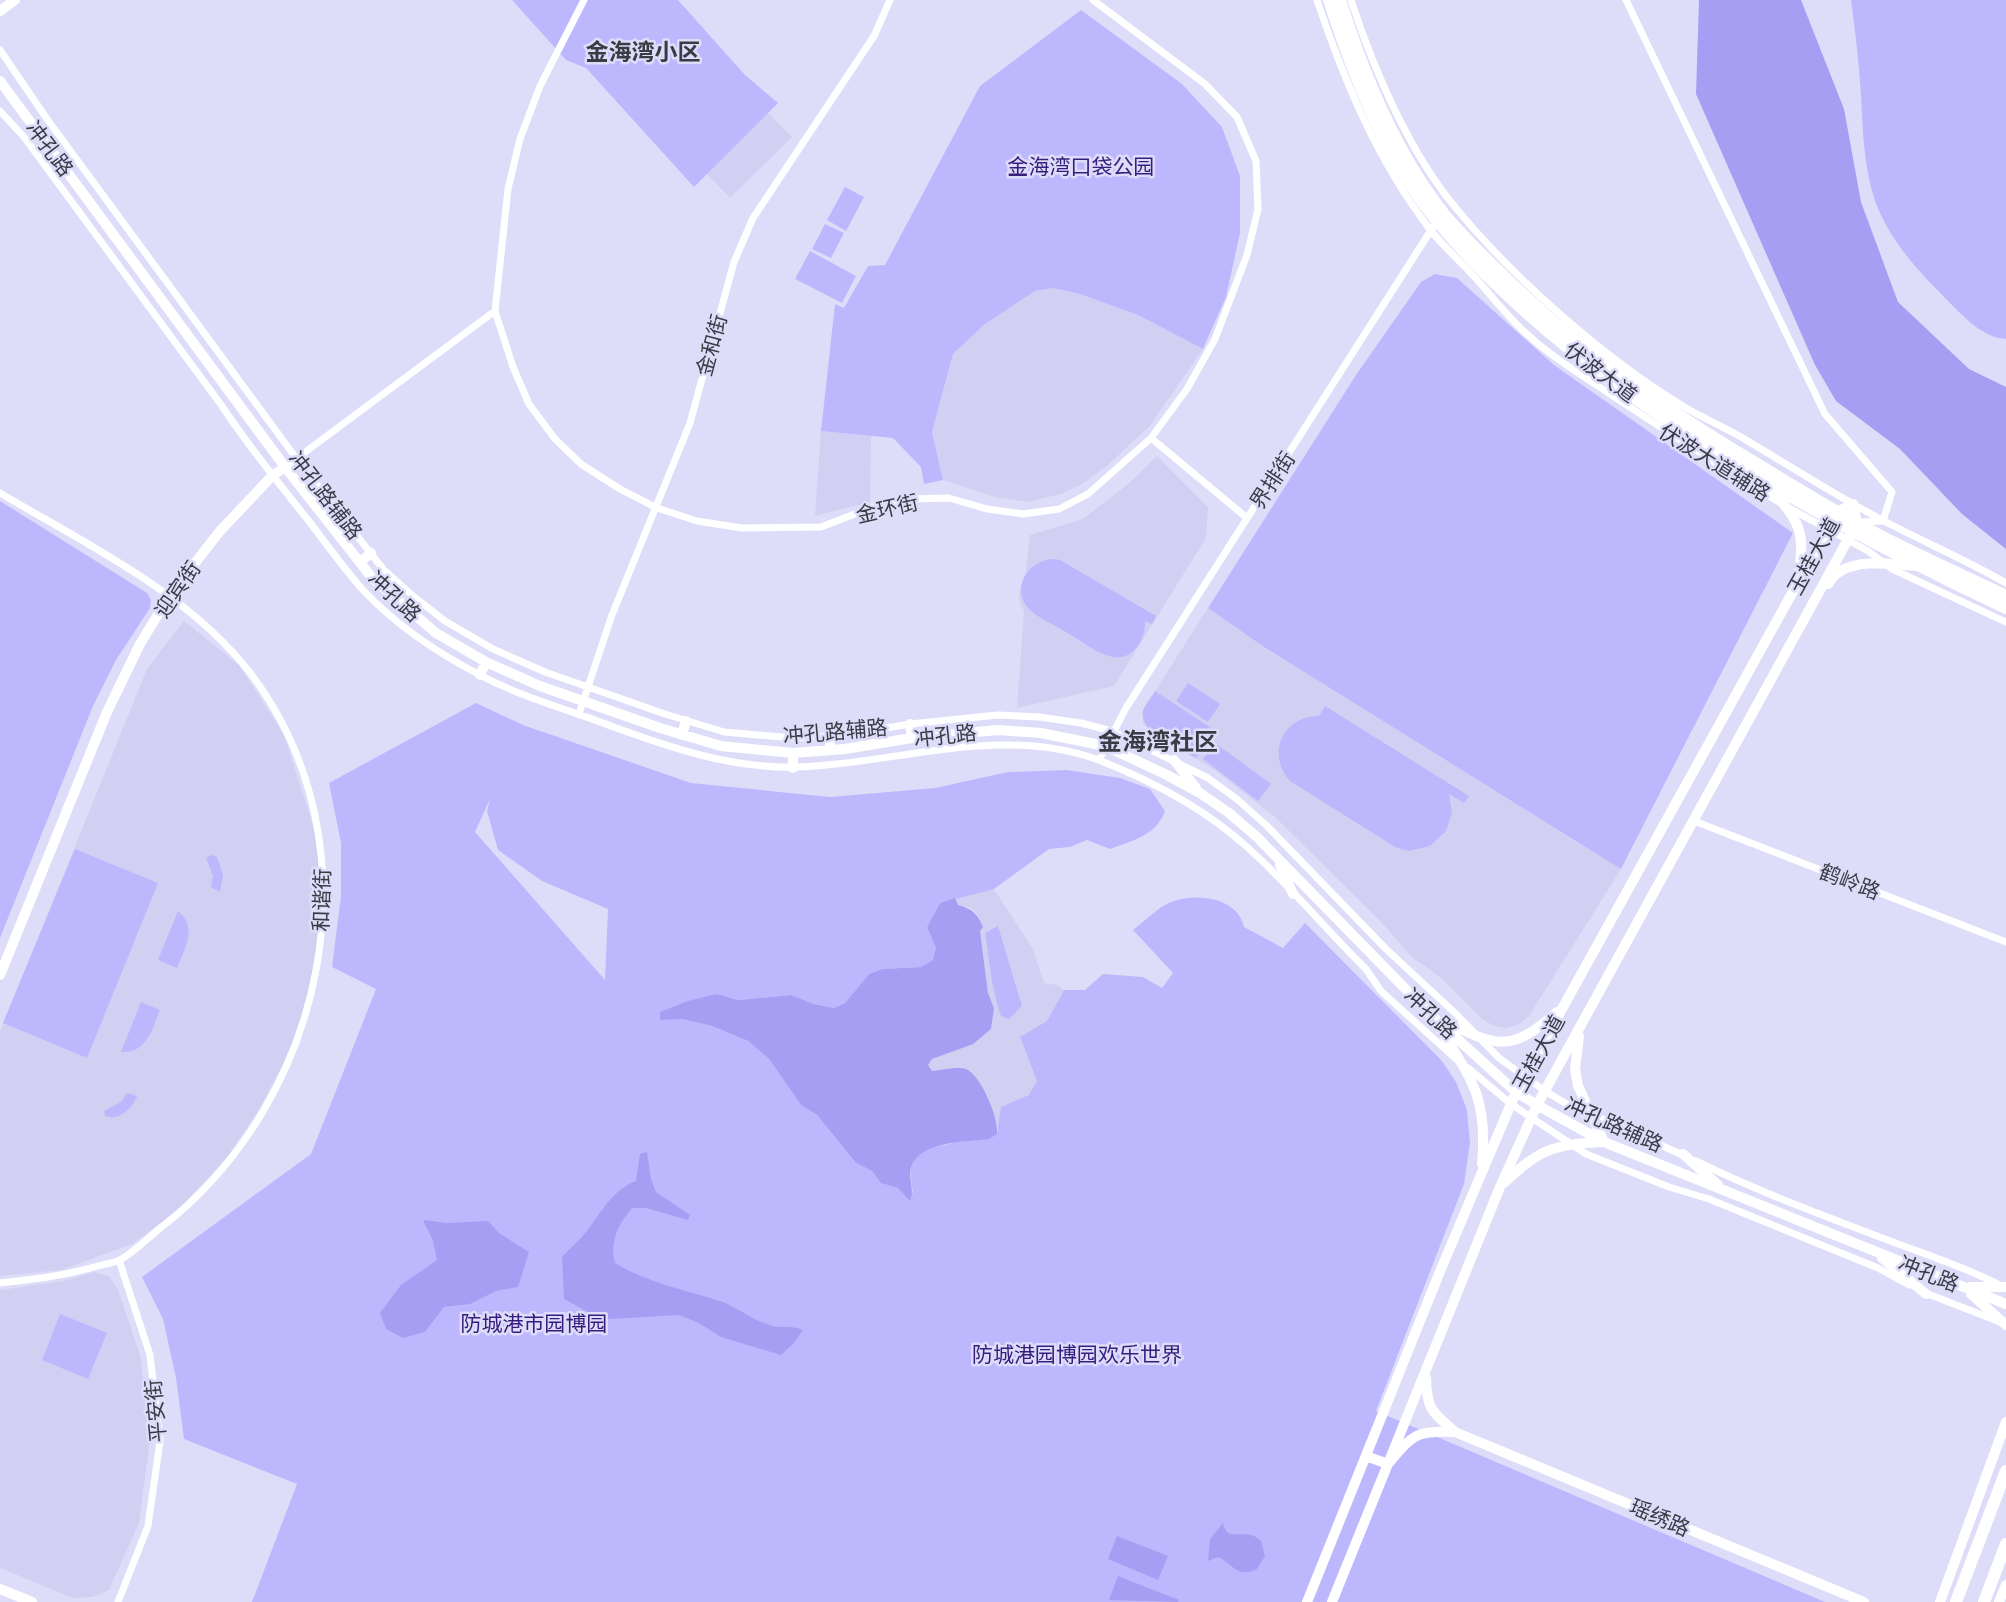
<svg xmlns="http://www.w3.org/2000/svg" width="2006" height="1602" font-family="Mulish,'Noto Sans SC',sans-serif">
<rect width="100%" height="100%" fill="#deddf9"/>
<path fill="#d1d0f2" d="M759 104 792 137 730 198 697 164Z
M1053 288 1080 294 1138 315 1203 349 1149 427 1108 465 1082 484 1061 494 1028 502 994 497 943 480 932 432 953 354 985 324 1035 291Z
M821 431 871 436 870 502 815 516Z
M1157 456 1208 507 1206 538 1114 686 1017 708 1024 611 1020 604 1019 592 1026 572 1030 535 1083 519 1128 484Z
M1208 608 1264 647 1621 869 1529 1016 1518 1025 1505 1028 1494 1026 1482 1019 1440 977 1413 958 1380 921 1275 817 1216 771 1151 732 1143 723V710Z
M184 621 239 665 284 735 314 828 321 882 318 947 299 1033 260 1108 228 1156 174 1214 132 1244 61 1270 0 1276V1031L147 669Z
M994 889 1033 949 1044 983 1057 985 1064 990 1047 1021 1037 1082 1031 1184 963 1068 932 1071 928 1065 932 1059 994 1008 988 993 986 976 980 931 983 927 977 914 971 908 957 905 955 898Z
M95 1272 110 1277 118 1290 140 1355 150 1439 139 1523 109 1590 93 1597 73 1598 0 1568V1290L63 1281Z"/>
<path fill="#bdb8fe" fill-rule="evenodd" d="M512 0H678L745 75 778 103 694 187 586 68 566 60Z
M1851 0H2006V339C1983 338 1964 317 1949 302 1922 275 1896 248 1880 213 1860 168 1864 117 1859 70 1857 46 1854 23 1851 0Z
M1081 10 1182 84 1222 127 1240 176V233L1226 297 1203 349 1138 315 1080 294 1053 288 1035 291 985 324 953 354 932 432 943 480 924 484 921 467 893 438 821 431 835 304 844 308 868 266 885 265 980 86Z
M845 187 864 197 846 231 827 220Z
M825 224 844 233 831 258 812 249Z
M810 251 856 276 842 303 795 279Z
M1435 274 1457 278 1554 365 1793 533 1621 869 1264 647 1208 608 1356 375 1421 282Z
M0 501 147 593 151 600 150 608 116 660 93 706 0 938Z
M1054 559 1060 560 1156 616 1152 624 1145 621C1146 641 1131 663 1109 656 1094 652 1079 639 1066 632 1055 625 1038 618 1029 609 1009 588 1030 559 1054 559Z
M1188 683 1220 704 1208 722 1176 701Z
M1155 691 1214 730 1196 758C1180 749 1138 733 1143 711 1145 704 1152 697 1155 691Z
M476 703 523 725 691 783 830 797 935 788 1008 772 1067 770 1120 778 1150 789 1165 811C1157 835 1132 841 1110 849L1087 840 1070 847 1049 849 994 889 940 903 927 927 936 948 934 960 921 967 882 969 869 974 845 1003 834 1008 814 1004 791 995 738 1000 717 994 660 1019H682L712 1026 748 1041 769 1059 801 1105 817 1115 856 1163 872 1171 882 1183 913 1193C910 1173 907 1162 925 1149L997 1134 1001 1107 1029 1095 1037 1081 1020 1037 1047 1021 1064 990H1085L1103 974 1143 977 1162 988 1173 973 1133 930C1145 921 1160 905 1174 901 1198 893 1238 898 1244 927L1283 948 1305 923 1442 1061 1456 1082 1467 1110 1470 1143 1464 1184 1376 1411 1825 1602H252L297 1484 184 1439 176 1378 163 1319 142 1277 311 1154 376 989 332 967 341 896V843L329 783ZM490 799 487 811 498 850 542 881 608 909 605 980 475 832Z
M1325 706 1469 796 1464 803 1449 794 1452 813 1446 831 1430 846 1409 851 1395 847 1290 781C1266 755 1282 716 1319 716Z
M1215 743 1271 784 1258 801 1203 759Z
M75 849 158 883 87 1058 3 1023Z
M211 855 217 857 223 875 220 892 211 887 213 876 206 858Z
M178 911C198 927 185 948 177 968L158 960Z
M998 926 1022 1006 1009 1019 1001 1016C991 989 990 961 985 933Z
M141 1002 160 1010C152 1030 147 1053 121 1052Z
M127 1093 137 1096C133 1108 118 1122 105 1116L104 1111 121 1102Z
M60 1314 107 1333 88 1379 42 1360Z"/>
<path fill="#a59ef2" d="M1699 0H1801L1844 109 1861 202 1898 302 1969 369 2006 387V549L1962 514 1900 449 1836 401 1815 365 1696 94Z
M955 898 958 905C972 909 977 913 983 927L980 931 988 993 994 1008 991 1029 973 1044 932 1059 928 1065 932 1071C942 1070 958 1066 966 1069 981 1075 999 1119 997 1134L989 1139C966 1142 918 1141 911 1168 908 1179 915 1189 910 1201L898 1188 881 1183 872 1171 856 1163 817 1115 801 1105 769 1059 748 1041 712 1026 682 1019 660 1020V1012L688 1001 717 994 738 1000 791 995 814 1004 834 1008 845 1003 869 974 882 969 921 967 933 960 936 948 927 927 940 903Z
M647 1152 651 1179 656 1192 690 1215 688 1220 646 1208H632C618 1225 609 1242 615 1263 647 1283 687 1290 723 1302 738 1308 751 1319 767 1324 781 1330 789 1324 803 1330L794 1343 781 1355 721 1337 699 1323 679 1315 611 1319 597 1317 564 1299 562 1257C570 1248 579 1241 586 1232 601 1213 612 1190 636 1181L640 1154Z
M423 1220 447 1223 488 1221 499 1233 529 1252 518 1287 496 1291 470 1304 444 1307 425 1332 403 1338 386 1329 380 1313 401 1285 437 1260 433 1241Z
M1224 1522 1223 1526 1228 1533C1240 1537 1250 1530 1261 1541L1265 1556 1257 1569C1238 1579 1233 1564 1218 1557L1208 1561 1210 1539Z
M1117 1536 1168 1556 1158 1580 1108 1559Z
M1118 1576 1179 1600 1178 1602 1109 1600Z"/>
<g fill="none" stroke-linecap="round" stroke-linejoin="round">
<path stroke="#fff" stroke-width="7" d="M584 0 540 86 520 139 508 189 495 311 513 367 529 404 555 439 581 464 620 489 657 508 697 521 742 528 821 527 873 507 909 499 949 498 987 509 1023 514 1059 509 1088 494 1151 438 1187 389 1215 339 1247 255 1258 209 1256 161 1237 117 1205 84 1093 0
M1317 0C1344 81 1377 160 1429 228 1444 248 1464 264 1480 283 1502 309 1523 334 1551 354 1571 369 1592 382 1613 396 1668 432 1722 468 1779 502
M1351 0C1373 68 1409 152 1455 207 1514 279 1606 360 1686 408 1707 420 1730 430 1751 443 1795 469 1838 497 1884 521 1924 542 1966 560 2006 583
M1626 0 1825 414 1892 492 1883 521 1861 522
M0 50 47 119 296 458 383 569 413 596 445 621 493 649 545 672 665 714 724 732 794 738 844 735 910 724 998 715 1039 717 1081 723 1112 731 1208 778 1238 800 1267 826 1386 949 1455 1013 1499 1058 1545 1091 1585 1115 1602 1119 1685 1156
M0 111 24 137 222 406C248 446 278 482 308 520 326 543 343 568 363 590 395 624 436 652 478 674 520 697 567 709 611 726 671 748 733 769 797 767 897 764 1002 723 1101 761 1152 781 1206 810 1247 847 1289 884 1326 930 1366 969L1381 991 1456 1059
M1151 438 1247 518
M285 467 495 311
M0 493C86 544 189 593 251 674 381 846 326 1102 159 1229 147 1239 134 1252 120 1260 113 1263 105 1264 98 1266 63 1276 36 1279 0 1283
M1789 508 1868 551 1892 569 2006 622
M579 714 612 615 690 423 734 262 753 218 874 36 890 0
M1099 760 1126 708 1433 227
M1694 821 2006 942
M1468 1068 1511 1104 1586 1154 1669 1187 1709 1199 1878 1268 1909 1285
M1696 1161C1759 1192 1827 1217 1893 1242 1930 1256 1967 1268 2002 1286
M1923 1292 2000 1322
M118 1602 148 1526 160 1441 150 1355 119 1260"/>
<path stroke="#fff" stroke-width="10" d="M0 11 15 0
M0 81 285 467 373 579 436 633 486 662 540 686 660 728 721 746 793 753 845 749 912 738 998 730 1041 733 1105 746 1165 774 1200 793 1229 813 1257 837 1432 1016 1516 1092 1537 1105 1604 1142 2006 1304
M1769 487C1798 520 1807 531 1798 575
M360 562 371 553
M1828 584C1831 580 1835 574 1839 572 1860 558 1894 565 1917 566
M480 675 486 662
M910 724 912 738
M682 735 686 721
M830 736V750
M1174 760 1196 788
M793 768V753
M1280 865 1293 894
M0 975 107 712 140 644 170 595 220 531 272 476 285 467
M1444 1021C1497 1047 1511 1053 1557 1012
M1439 1027C1472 1080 1488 1098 1482 1164
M1579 1036 1575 1069 1578 1086 1604 1142
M1683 1154 1718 1185
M1504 1183C1539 1149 1553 1145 1601 1142
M1882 1258 1926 1294
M1970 1287H2006
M1971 1294 2006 1325
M1426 1378C1427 1411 1432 1411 1455 1432L1864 1602
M1366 1456 1388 1464C1414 1433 1416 1431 1455 1432
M0 1589 32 1602
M1307 1602 1441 1269 1516 1092 1837 512 1853 504 1857 523 1537 1105 1500 1187 1332 1602
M1940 1602 2006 1422
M1999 1602 2006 1585"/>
<path stroke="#fff" stroke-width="12" d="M1329 0C1354 77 1385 159 1438 222 1515 314 1612 386 1713 450 1808 509 1905 561 2006 608
M1340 0C1364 75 1395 152 1444 214 1464 238 1488 261 1510 282 1587 357 1676 416 1767 470 1803 492 1839 514 1877 534 1919 556 1963 575 2006 596
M1956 1602 2006 1471
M1984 1602 2006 1544"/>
</g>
<g text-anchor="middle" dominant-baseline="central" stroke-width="5" stroke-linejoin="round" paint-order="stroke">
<g font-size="21" fill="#3b3b46" stroke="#deddf9">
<text transform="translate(50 148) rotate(53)">冲孔路</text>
<text transform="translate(711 345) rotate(-75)">金和街</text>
<text transform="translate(1601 372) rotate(37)">伏波大道</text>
<text transform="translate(1715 462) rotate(32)">伏波大道辅路</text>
<text transform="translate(1272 480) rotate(-57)">界排街</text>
<text transform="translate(326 495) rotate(52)">冲孔路辅路</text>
<text transform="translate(887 508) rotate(-13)">金环街</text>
<text transform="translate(1813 556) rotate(-61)">玉桂大道</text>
<text transform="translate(177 589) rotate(-55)">迎宾街</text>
<text transform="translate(395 596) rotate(43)">冲孔路</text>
<text transform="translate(835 731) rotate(-5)">冲孔路辅路</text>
<text transform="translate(945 735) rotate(-6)">冲孔路</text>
<text transform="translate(1850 881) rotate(21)">鹤岭路</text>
<text transform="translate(321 900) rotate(-88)">和谐街</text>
<text transform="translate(1431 1013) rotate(43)">冲孔路</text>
<text transform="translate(1538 1053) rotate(-61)">玉桂大道</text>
<text transform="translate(1614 1124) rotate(24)">冲孔路辅路</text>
<text transform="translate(1929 1273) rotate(22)">冲孔路</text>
<text transform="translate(155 1411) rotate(-95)">平安街</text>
<text transform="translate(1660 1517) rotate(23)">瑶绣路</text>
</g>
<g font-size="21" fill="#361c7d" stroke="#deddf9">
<text x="1081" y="166">金海湾口袋公园</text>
<text x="534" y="1323">防城港市园博园</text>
<text x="1077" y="1354">防城港园博园欢乐世界</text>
</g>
<g font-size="23" font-weight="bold" fill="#3b3b46" stroke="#deddf9">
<text x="643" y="51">金海湾小区</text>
</g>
<g font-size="24" font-weight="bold" fill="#3b3b46" stroke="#deddf9">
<text x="1158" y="741">金海湾社区</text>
</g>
</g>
</svg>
